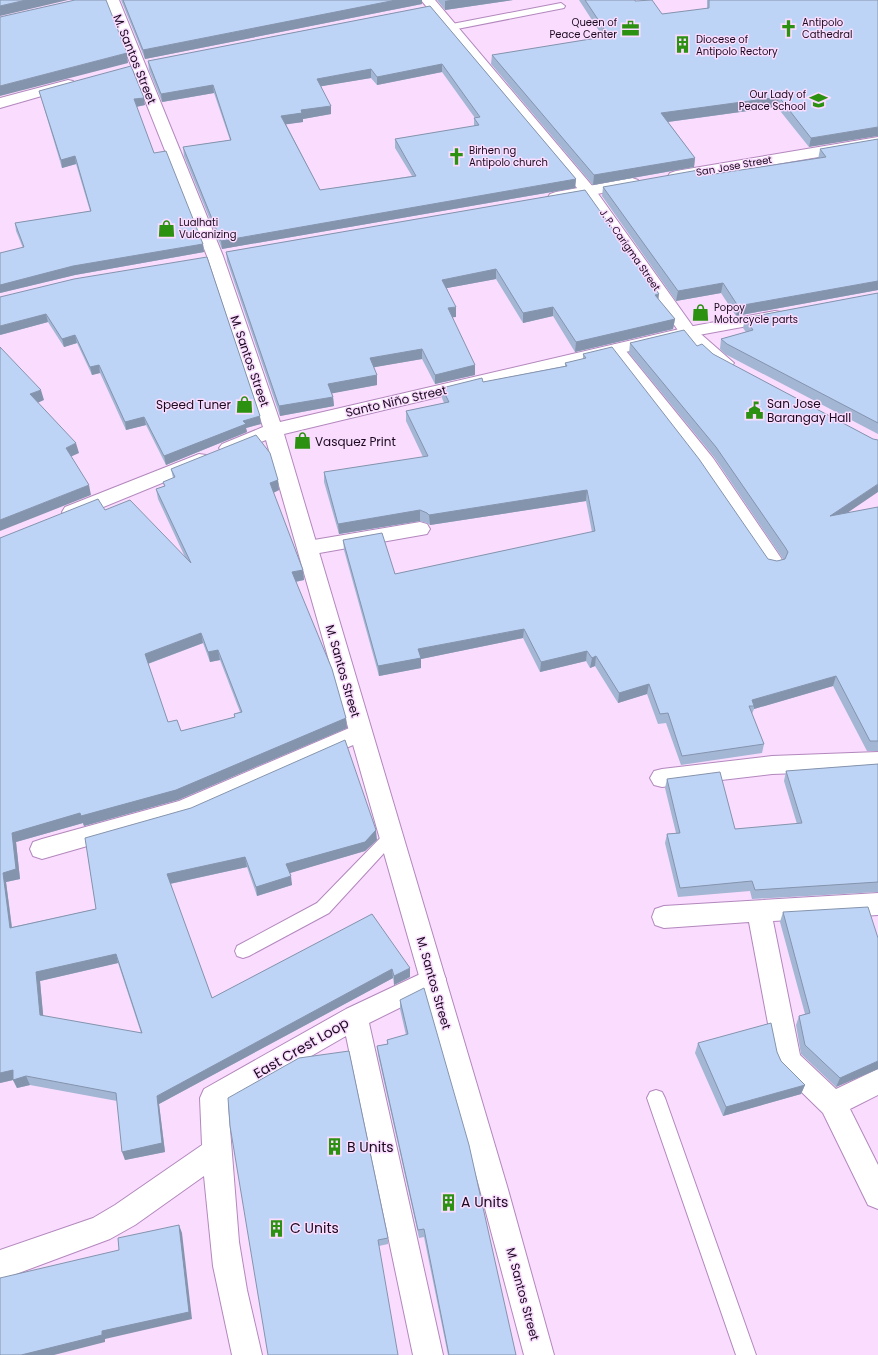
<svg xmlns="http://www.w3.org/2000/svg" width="878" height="1355" font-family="Poppins,sans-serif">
<rect width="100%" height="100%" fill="#f9dcfe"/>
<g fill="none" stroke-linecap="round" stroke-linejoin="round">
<defs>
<path id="lane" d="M561 3 565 6 564 8 452 30 448 27 452 24Z
M391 830 396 832 399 836 396 840 329 913 249 956 243 958 237 956 235 951 237 946 317 903 386 832Z
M656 1090 662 1092 665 1098 756 1355H736L647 1098 650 1092Z"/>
<path id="street" d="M421 0H435L594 188 694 328 734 363 731 367 725 369 712 363 682 336 582 194Z
M68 80 73 81 75 84 73 87 0 108V98Z
M616 344 622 346 713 458 781 558 784 563 781 568 774 570 767 568 699 468 610 354 607 350 610 346Z
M420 522 427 524 430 529 427 534 308 555 301 553 298 548 301 543 308 541Z
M361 723 369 726 372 732 369 738 192 816 42 859 33 856 30 849 33 842 42 839 179 801Z
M878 752V770L772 774 662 787 654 785 650 778 654 771 662 769 772 756Z
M878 893V915L773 921 800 1055 836 1089 878 1069V1095L850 1109 878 1165V1209L868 1205 823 1113 779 1070 775 1061 749 922 664 928 655 925 652 917 655 909 664 906Z
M433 968 442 971 446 979 442 987 369 1023 443 1355H413L346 1036 228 1104 239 1242 247 1290 262 1355H232L213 1266 204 1176 135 1225 110 1239 0 1280V1250L93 1218 115 1205 202 1145 200 1098 204 1089 346 1009Z"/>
<path id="secondary" d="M105 0H119L223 256 280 422 688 327 775 311 781 312 784 316 781 320 775 321 688 337 284 434 507 1186 554 1355H524L479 1186 266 440 236 452 229 454 222 452 219 448 222 444 263 427 207 256Z
M878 137V147L676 181 670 179 668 176 670 173 676 171Z
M632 178 638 180 640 183 638 186 556 202 550 200 548 197 550 194 556 192Z
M199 454 206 455 209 460 206 465 79 517 72 519 65 517 62 512 65 507Z"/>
</defs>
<use href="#lane" stroke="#b387bd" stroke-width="2"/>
<use href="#street" stroke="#b387bd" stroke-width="2"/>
<use href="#secondary" stroke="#b387bd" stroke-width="2"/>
<use href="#lane" fill="#fff" fill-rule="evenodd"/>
<use href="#street" fill="#fff" fill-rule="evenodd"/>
<use href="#secondary" fill="#fff" fill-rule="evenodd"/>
</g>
<path fill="#a3b6d4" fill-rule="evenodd" d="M121 0H422V4L145 59Z
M437 0H513L445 10Z
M579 0H635V1L662 14 707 9V0H878L809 147 777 107 668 122 695 158 694 167 593 185 491 64 492 55 603 37Z
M430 6 576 179 575 188 222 249 184 156 183 147 230 140 214 93 162 102 149 70 148 61ZM442 72 475 118H474V126L395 139V148L412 176 320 190 286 124 303 122V119L331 114 321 86 371 78 377 85Z
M39 91 145 105 136 107 154 153 203 244 204 252 75 275 0 293V253L23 248 16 231 15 223 90 211 76 164 62 168 41 98Z
M878 139V290L736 316 721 293 676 301 602 196 603 187 708 175 818 159 820 149Z
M585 190 658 299 675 319 673 329 575 352 553 316 523 323 496 279 447 288 456 317H452L475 375 435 384 422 359 374 367 377 385 332 393 333 397 334 406 280 416 227 261 226 252Z
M74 279 261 424 246 428 247 432 166 465 146 425 126 430 100 373 92 375 77 343 64 347 48 322 0 335Z
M878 293V434L725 354 720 349 721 339 746 332 743 328 745 318Z
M630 343 697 346 873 439 847 513 878 507V751H867L833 686 754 709 752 714 764 744 762 753 681 765 666 723 658 724 647 694 618 703 595 666 590 668 586 661 540 672 523 638 421 659V668L379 676 344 550 343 540 395 574 592 532 586 501 430 525 427 523 420 521 339 534 324 482V472L423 457 406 421V411L444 403 442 398V388L483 382 565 366V363L583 359V354L768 559 777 561 783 559 714 457 629 353Z
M171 469 278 480 279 490 273 493 303 570 304 580 296 582 346 718 347 728 178 800 84 826 83 823 16 842 20 879 6 882 12 927 96 909 85 838 377 840 365 851 289 873 292 885 257 896 247 867 170 884 212 998 372 914 410 977 394 985 393 978 159 1104 165 1152 125 1160 117 1101 30 1085 17 1088 13 1080 0 1083V538L105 510 185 557 158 499 156 489 164 486 163 482 173 478ZM203 643 210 662 220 660 240 712 234 714 235 717 181 731 168 722 148 664ZM118 963 141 1033 43 1016 40 981Z
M878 764V892L752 899 750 891 678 897 665 843 667 834 676 833 665 788 667 779 735 829 797 824 784 781 786 771Z
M783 912 878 1069 836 1087 801 1054 796 1025 799 1016 805 1014 780 922Z
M400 1000 516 1355H448L424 1237 419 1238 378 1055 377 1046 387 1044V1040L406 1035 400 1009Z
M698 1043 777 1052 781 1061 805 1085 801 1094 723 1116 695 1053Z
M230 1126 388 1238V1244L379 1246Z"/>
<path fill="#8594ad" d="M26 0H68L0 16V6Z
M396 0H422V4L145 59 143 50Z
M450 0H513L445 10V1Z
M127 53 128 63 0 96V86Z
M442 64V72L377 85V77Z
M371 69V78L317 87V79Z
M213 85 214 93 162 102 161 94Z
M779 97 777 107 660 123 661 113Z
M144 98 145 105 135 107 134 99Z
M331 106V114L303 119V122L282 125 281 116 301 110Z
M878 127V136L809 147 811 138Z
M75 156 76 164 62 168 61 160Z
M695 158 694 167 593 185 594 175Z
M576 179 575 188 222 249 221 241Z
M203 244 204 252 75 275 0 293V285L73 266Z
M496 269V279L442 289V280Z
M878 281V290L736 316 738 306Z
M723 283 721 293 676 301 678 291Z
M659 294 658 304 655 295Z
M456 307V317L448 318V308Z
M553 307V316L523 323V313Z
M46 314 48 322 0 335V326Z
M675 319 673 329 575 352 576 342Z
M75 335 77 343 64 347 62 339Z
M422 349V359L370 368V358Z
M99 365 100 373 92 375 90 367Z
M475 365V375L435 384V375Z
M377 375V385L329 394 328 384Z
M41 390 44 400 33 405 30 394Z
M333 397 334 406 280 416 279 406Z
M260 416 261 424 246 428 247 432 166 465 164 456 243 421Z
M144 417 146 425 126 430 125 422Z
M76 443 79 453 68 458 66 448Z
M278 480 279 490 271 494 270 483Z
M878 484V492L828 526 830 516Z
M89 485 91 495 0 531V520Z
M587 490 586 501 430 525 429 515Z
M420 510V521L339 534 338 524Z
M303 570 304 580 293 582 292 572Z
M524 629 523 638 421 659V668L379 676 378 666 418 649Z
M201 633 203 643 147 664 145 654Z
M218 650 220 660 210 662 208 652Z
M587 651 586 661 540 672 541 662Z
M596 656 595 666 590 668 592 658Z
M836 676 833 686 754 709V706L752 700Z
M649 684 647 694 618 703 619 693Z
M346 718 347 728 178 800 84 826 83 823 16 842 20 879 6 882 13 937 10 928 3 873 12 833Z
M376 830 377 840 365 851 287 874 286 864Z
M245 857 247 867 169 884 167 874Z
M291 876 292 885 257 896 256 887Z
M116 954 118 963 40 981 44 1024 40 1015 36 972Z
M410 968V977L394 985V976Z
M392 969 393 978 159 1104 165 1152 125 1160 122 1152 157 1096Z
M878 1061V1069L836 1087 840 1078Z
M13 1070 26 1076 30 1085 17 1088 13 1080 0 1083V1073Z
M805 1085 801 1094 723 1116 726 1107Z
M179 1225 182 1233 192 1319 105 1339V1342L54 1355H21L102 1331Z"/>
<path fill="#bed4f7" stroke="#8594ad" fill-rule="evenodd" d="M0 0H26L0 6Z
M75 0H106L127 53 0 86V17Z
M123 0H396L143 50Z
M585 0H635V1L652 0 662 14 709 8V0H878V127L811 138 779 97 661 113 695 158 594 175 492 55 609 36Z
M430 6 576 179 221 241 183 147 231 140 213 85 161 94 148 61ZM442 64 480 117 474 118 479 125 395 139 416 176 320 190 281 116 302 113 301 110 331 106 317 79 371 69 377 77Z
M131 66 144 98 134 99 154 153 166 151 203 244 73 266 0 285V253L24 247 15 223 91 211 75 156 61 160 39 91Z
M878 139V281L738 306 723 283 678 291 603 187 704 169 708 175 826 157 820 149Z
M585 190 659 294 655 295 675 319 576 342 553 307 523 313 496 269 442 280 456 307 448 308 475 365 435 375 422 349 370 358 377 375 328 384 333 397 279 406 226 252Z
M207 257 260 416 243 421 246 424 164 456 144 417 125 422 99 365 90 367 75 335 62 339 46 314 0 326V297L74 279Z
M878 293V423L727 344 721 339 753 330 745 318Z
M684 330 697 346 702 344 713 354 873 439 878 440V484L830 516 878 507V741H870L836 676 752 700 754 706H749L764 744 682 756 668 713 660 714 649 684 619 693 596 656 592 658 587 651 541 662 524 629 418 649 421 658 378 666 343 540 382 533 395 574 595 531 587 490 429 515 427 513 420 510 338 524 324 472 428 456 406 411 449 402 442 388 482 378 483 382 567 366 565 363 586 358 583 354 612 347 699 459 768 559 777 561 785 559 788 552 785 547 716 447 630 343Z
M0 347 41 390 30 394 76 443 66 448 89 485 0 520Z
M256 435 270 453 278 480 270 483 303 570 292 572 332 669 346 718 176 790 81 816 80 813 12 833 16 869 3 873 10 928 96 909 85 838 191 808 345 740 376 830 365 842 286 864 291 876 256 887 245 857 167 874 212 998 372 914 410 968 394 976 392 969 157 1096 162 1143 122 1152 116 1093 26 1076 13 1080V1070L0 1073V538L98 499 105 510 130 500 191 563 156 489 165 486 163 482 175 477 171 469ZM201 633 208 652 218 650 242 712 234 714 235 717 181 731 177 720 168 722 145 654ZM116 954 142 1033 40 1015 36 972Z
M878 764V882L755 890 752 881 680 888 667 834 680 833 667 779 720 772 735 829 802 823 786 771Z
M868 907 878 938V1061L840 1078 805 1045 799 1016 810 1013 783 912Z
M424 988 469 1145 516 1355H449L424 1229 418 1230 377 1046 388 1044 387 1040 408 1034 400 1000Z
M771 1023 777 1052 781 1061 805 1085 726 1107 698 1043Z
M349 1051 388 1238 378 1240 398 1355H268L230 1126 228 1098 299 1058Z
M179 1225 189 1312 102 1331V1335L21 1355H0V1278L119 1250 118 1238Z"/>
<defs>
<symbol id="office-bare" viewBox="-9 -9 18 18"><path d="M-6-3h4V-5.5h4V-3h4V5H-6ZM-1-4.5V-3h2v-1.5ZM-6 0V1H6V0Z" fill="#2c9010" stroke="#f9dcfe" stroke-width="2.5" paint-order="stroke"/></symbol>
<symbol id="church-bare" viewBox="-9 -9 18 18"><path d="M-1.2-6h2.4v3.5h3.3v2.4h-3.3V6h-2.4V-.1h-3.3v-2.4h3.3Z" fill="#2c9010" stroke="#f9dcfe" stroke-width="2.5" paint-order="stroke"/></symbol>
<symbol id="building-bare" viewBox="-9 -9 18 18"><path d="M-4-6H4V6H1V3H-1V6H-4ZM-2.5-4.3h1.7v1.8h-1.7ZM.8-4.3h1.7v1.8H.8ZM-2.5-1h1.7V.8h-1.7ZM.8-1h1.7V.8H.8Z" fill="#2c9010" stroke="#f9dcfe" stroke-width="2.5" paint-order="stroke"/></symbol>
<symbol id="school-bare" viewBox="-9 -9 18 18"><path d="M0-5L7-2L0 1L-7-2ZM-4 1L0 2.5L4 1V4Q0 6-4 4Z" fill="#2c9010" stroke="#f9dcfe" stroke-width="2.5" paint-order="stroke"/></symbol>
<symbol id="shop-bare" viewBox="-9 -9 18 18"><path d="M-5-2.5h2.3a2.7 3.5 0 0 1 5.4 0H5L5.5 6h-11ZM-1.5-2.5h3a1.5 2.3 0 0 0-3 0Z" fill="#2c9010" stroke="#f9dcfe" stroke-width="2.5" paint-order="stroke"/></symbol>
<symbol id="civic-bare" viewBox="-9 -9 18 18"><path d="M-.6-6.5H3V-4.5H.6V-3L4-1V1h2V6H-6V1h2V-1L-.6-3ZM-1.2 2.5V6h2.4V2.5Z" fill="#2c9010" stroke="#f9dcfe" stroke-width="2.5" paint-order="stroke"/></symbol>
</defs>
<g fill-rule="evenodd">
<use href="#office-bare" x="618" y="16" width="25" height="25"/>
<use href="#church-bare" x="776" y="16" width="25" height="25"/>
<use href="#building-bare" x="670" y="32" width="25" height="25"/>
<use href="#school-bare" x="806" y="88" width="25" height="25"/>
<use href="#church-bare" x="444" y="144" width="25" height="25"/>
<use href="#shop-bare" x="154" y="216" width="25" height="25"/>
<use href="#shop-bare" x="688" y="300" width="25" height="25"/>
<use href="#shop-bare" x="232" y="392" width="25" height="25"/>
<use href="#civic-bare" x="742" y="398" width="25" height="25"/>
<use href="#shop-bare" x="290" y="428" width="25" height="25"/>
<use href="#building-bare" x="322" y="1134" width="25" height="25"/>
<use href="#building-bare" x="436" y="1190" width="25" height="25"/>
<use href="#building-bare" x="264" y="1216" width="25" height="25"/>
</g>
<g text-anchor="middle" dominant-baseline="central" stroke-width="3" stroke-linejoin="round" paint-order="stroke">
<g font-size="10" fill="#1b0a1e" stroke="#f9dcfe" text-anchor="start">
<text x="617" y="22" text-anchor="end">Queen of<tspan x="617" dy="12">Peace Center</tspan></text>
<text x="802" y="22">Antipolo<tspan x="802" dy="12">Cathedral</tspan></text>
<text x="696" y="39">Diocese of<tspan x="696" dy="12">Antipolo Rectory</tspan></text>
<text x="806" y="94" text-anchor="end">Our Lady of<tspan x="806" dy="12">Peace School</tspan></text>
<text x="469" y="150">Birhen ng<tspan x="469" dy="12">Antipolo church</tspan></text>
<text x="179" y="222">Lualhati<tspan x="179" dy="12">Vulcanizing</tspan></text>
<text x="714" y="307">Popoy<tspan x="714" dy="12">Motorcycle parts</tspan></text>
</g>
<g font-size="10" fill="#1b0a1e" stroke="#f9dcfe">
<text transform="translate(734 166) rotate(-10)">San Jose Street</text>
<text transform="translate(630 250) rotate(55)">J. P. Carigma Street</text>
</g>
<g font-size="12" fill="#1b0a1e" stroke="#f9dcfe">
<text transform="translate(135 59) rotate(68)">M. Santos Street</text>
<text transform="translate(250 361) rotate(71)">M. Santos Street</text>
<text transform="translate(396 401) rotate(-13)">Santo Niño Street</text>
<text transform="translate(343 671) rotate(74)">M. Santos Street</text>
<text transform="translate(434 983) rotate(74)">M. Santos Street</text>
<text transform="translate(523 1294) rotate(75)">M. Santos Street</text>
</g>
<g font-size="12" fill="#1b0a1e" stroke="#f9dcfe" text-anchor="start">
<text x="767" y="403">San Jose<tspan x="767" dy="14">Barangay Hall</tspan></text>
<text x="231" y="404" text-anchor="end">Speed Tuner</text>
<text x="315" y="441">Vasquez Print</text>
</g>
<g font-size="14" fill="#1b0a1e" stroke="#f9dcfe">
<text transform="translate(301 1048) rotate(-30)">East Crest Loop</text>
</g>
<g font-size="14" fill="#1b0a1e" stroke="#f9dcfe" text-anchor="start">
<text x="347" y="1147">B Units</text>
<text x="461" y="1202">A Units</text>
<text x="290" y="1228">C Units</text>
</g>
</g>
</svg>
